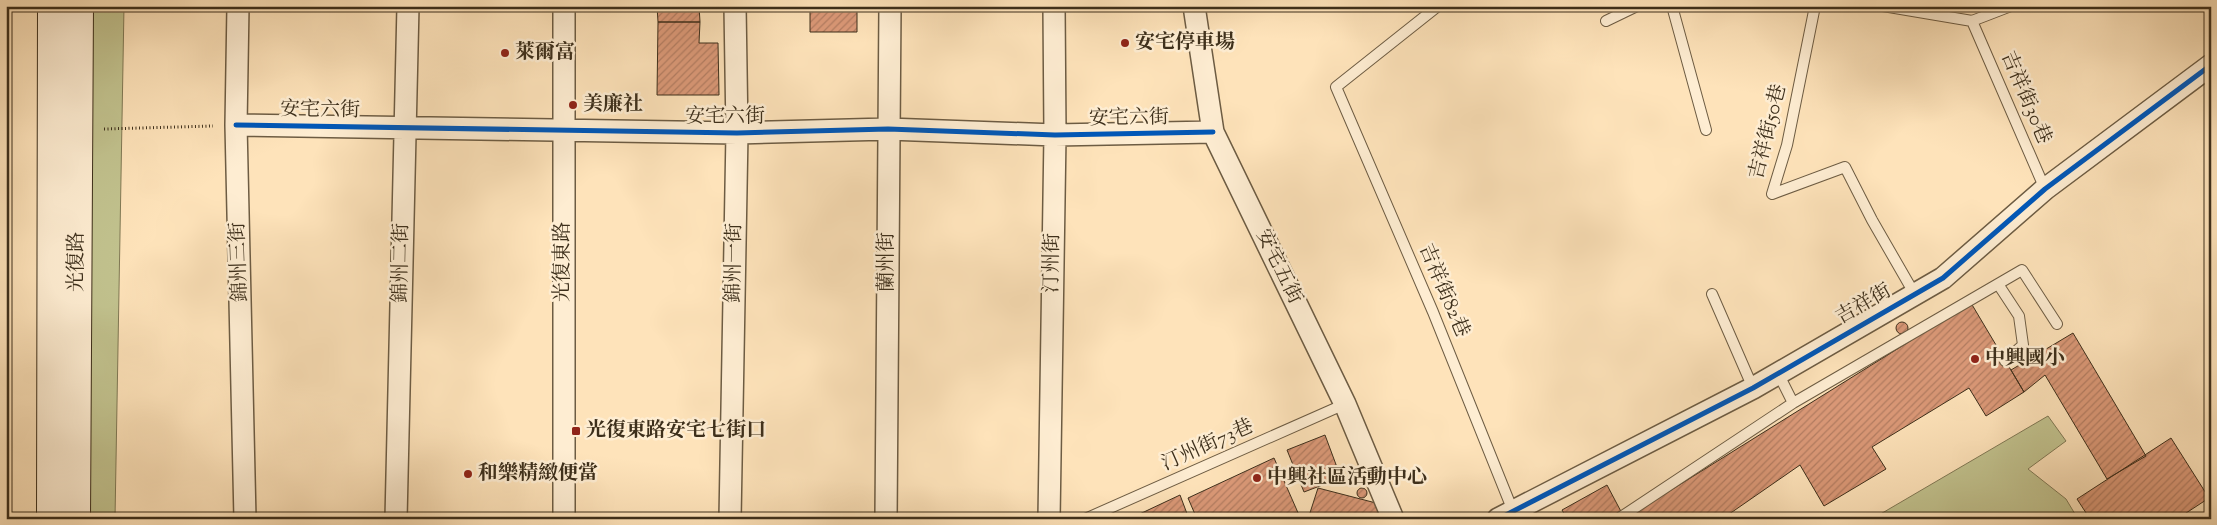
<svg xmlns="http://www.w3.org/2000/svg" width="2217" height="525" font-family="'Sorts Mill Goudy','Noto Serif TC',serif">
<defs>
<pattern id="building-hatch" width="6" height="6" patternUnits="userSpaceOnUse" patternTransform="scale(1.25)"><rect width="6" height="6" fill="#db9978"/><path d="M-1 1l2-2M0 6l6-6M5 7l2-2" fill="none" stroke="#b37d62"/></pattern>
</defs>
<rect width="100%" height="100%" fill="#fee3ba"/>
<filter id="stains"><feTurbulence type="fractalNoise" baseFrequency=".004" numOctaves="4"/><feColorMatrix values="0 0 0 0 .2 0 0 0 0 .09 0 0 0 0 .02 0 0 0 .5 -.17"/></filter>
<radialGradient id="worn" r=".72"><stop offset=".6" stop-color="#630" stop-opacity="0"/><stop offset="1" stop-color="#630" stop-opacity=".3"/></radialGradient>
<path fill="#c2c38f" stroke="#807955" d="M85 6H124L115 519H83Z
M2048 416 2066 441 2028 469 2066 499 2078 519H1872Z"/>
<path fill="url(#building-hatch)" stroke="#3d2f1b" d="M657 6H699L700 22H658Z
M810 6H857V32H810Z
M658 22H700L699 43H718L719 95H657Z
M1971 303 2024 392 1986 416 1969 388 1872 447 1886 469 1824 506 1800 465 1722 519H1633L1631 515Z
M1896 328a6 6 0 1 1 12 0a6 6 0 1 1-12 0Z
M2073 333 2146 456 2107 479 2045 375 2024 392 2011 370Z
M1325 435 1341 478 1304 492 1287 450Z
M2171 438 2209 498 2177 519H2090L2077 499Z
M1274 458 1299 515 1290 519H1197L1188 498Z
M1607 485 1625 519H1567L1562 510Z
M1318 488 1376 503 1383 519H1308Z
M1357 493a5 5 0 1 1 10 0a5 5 0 1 1-10 0Z
M1180 495 1189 519H1129Z"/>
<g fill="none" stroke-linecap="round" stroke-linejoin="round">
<defs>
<path id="lane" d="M1438 6 1336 87 1433 312 1513 511
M1672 6 1706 130
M1815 6 1787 145 1772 194 1845 167 1872 220 1914 293
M1883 6 1972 21 2011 6
M1606 21 1637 6
M1972 21 2045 189
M1998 284 2019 316 2023 345 2005 361
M1712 294 1753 388
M1778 373 1793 403
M1085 519 1345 404
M1618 519 1793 403 2022 270 2057 324"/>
<path id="street" d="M238 6 236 125 245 519
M564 6V519
M1194 6 1213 132 1345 404 1393 519
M236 125 737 133 888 129 1055 135 1213 132
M396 519 408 6
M730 519 737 133 735 6
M886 519 890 6
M1049 519 1055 135 1054 6
M1498 519 1753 388 1943 278 2045 189 2211 65"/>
<path id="secondary" d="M51 519 52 6
M76 519 79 6"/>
</defs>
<use href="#lane" stroke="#6d5c43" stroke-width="12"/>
<use href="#street" stroke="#6d5c43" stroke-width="24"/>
<use href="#secondary" stroke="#3d2f1b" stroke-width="30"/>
<path stroke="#3d2f1b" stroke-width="3" stroke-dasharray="1 2.5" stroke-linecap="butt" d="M104 129 213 126"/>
<use href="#lane" stroke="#feedd2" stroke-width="10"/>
<use href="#street" stroke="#feedd2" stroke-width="21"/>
<use href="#secondary" stroke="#feedd2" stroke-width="28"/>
<defs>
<path id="cycleway" d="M236 125 737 133 888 129 1055 135 1213 132
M1498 519 1753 388 1943 278 2045 189 2211 65"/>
</defs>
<use href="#cycleway" stroke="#feedd2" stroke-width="8"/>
<use href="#cycleway" stroke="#0057b8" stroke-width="5"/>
</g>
<g fill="#8f2418" stroke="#feedd2" stroke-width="2">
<circle cx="1125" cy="43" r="5"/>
<circle cx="505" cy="53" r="5"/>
<circle cx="573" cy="105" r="5"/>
<circle cx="1975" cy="359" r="5"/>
<rect x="571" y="426" width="10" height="10" rx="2.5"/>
<circle cx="468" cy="474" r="5"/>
<circle cx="1257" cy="478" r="5"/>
</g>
<g text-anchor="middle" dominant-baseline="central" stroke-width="5" stroke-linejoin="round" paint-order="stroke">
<g font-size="20" font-weight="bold" fill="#3d2f1b" stroke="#feedd2" text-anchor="start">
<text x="1135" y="43">安宅停車場</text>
<text x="515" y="53">萊爾富</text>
<text x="583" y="105">美廉社</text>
<text x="1985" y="359">中興國小</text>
<text x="586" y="431">光復東路安宅七街口</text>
<text x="478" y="474">和樂精緻便當</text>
<text x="1267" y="478">中興社區活動中心</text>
</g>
<g font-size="20" fill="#3d2f1b" stroke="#feedd2">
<text transform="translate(2025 98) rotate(67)">吉祥街30巷</text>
<text transform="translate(320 111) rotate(1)">安宅六街</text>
<text x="725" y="117">安宅六街</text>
<text transform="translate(1129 119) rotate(-1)">安宅六街</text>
<text transform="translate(1769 132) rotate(-76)">吉祥街50巷</text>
<text transform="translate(77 262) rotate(-90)">光復路</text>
<text transform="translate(240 262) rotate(-92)">錦州三街</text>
<text transform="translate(563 262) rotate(-90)">光復東路</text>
<text transform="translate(887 262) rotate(-90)">蘭州街</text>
<text transform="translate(402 263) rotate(-89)">錦州二街</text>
<text transform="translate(735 263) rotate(-89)">錦州一街</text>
<text transform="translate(1053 263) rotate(-89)">汀州街</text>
<text transform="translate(1278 267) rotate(64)">安宅五街</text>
<text transform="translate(1443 291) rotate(67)">吉祥街82巷</text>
<text transform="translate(1864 305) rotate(-30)">吉祥街</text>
<text transform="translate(1208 446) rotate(-24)">汀州街73巷</text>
</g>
</g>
<rect width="2217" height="525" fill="none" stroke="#fee3ba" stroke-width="25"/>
<rect x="8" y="8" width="2202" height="510" fill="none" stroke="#3d2f1b" stroke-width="2.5"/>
<rect x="12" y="12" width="2192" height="500" fill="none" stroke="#3d2f1b"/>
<rect width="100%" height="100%" filter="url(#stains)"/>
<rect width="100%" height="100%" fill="url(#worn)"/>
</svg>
